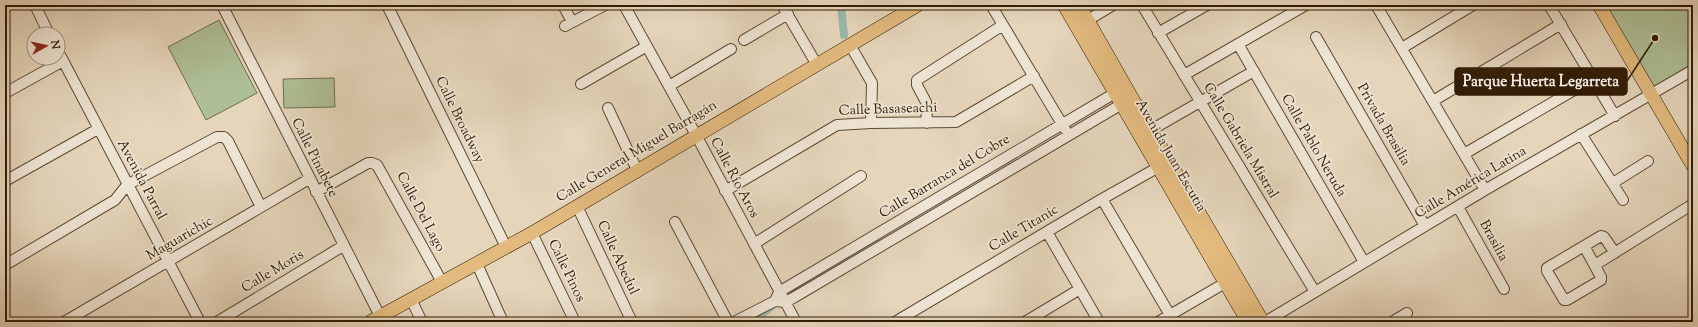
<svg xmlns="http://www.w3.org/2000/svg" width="1698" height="327" font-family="'Sorts Mill Goudy',serif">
<rect width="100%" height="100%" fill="#e5d5bb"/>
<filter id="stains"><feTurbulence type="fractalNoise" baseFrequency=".005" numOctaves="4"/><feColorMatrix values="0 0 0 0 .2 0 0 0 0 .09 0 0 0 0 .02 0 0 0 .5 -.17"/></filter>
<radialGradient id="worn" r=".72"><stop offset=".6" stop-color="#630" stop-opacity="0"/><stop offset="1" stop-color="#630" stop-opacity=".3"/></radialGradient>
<path fill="#aebe95" stroke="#6f6c4d" d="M1599 5H1693V70L1651 95Z
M219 20 257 93 206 120 168 47Z
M334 78 335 107 284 108 283 79Z"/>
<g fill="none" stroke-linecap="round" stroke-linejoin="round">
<path stroke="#97b9aa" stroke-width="8" d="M841 5 844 35
M784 298 798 288 875 242V240
M759 322 763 313 772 306"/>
<defs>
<path id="minor" d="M35 5 49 34
M222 5 383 322
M387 5 506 247
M563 5 572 22
M624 5 696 135 796 322
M782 5 817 65
M991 5 1065 129
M1142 5 1315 292
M1376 5 1485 190
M1549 5 1615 116
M1088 20 1113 5
M565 26 605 5
M1158 33 1207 5
M1316 37 1425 226
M744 40 788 14
M1238 44 1364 262
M850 45 872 83 871 123
M1402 48 1473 5
M58 51 200 322
M1184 75 1306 5
M581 84 647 46
M669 86 731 49
M5 93 63 61
M1433 101 1561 24
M608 108 637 170
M927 123 926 102 917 85V80L1003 25
M1151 130 1254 71
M1581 134 1623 200
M1464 154 1593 79
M5 181 98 129
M1613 183 1648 161
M725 191 837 125 871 123 956 122 1034 76
M316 192 368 163H372L377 165 442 282
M1102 199 1170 315
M577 206 632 322
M1458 207 1504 289
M675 222 728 322
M1047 232 1099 322
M532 233 575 322
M754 244 861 176
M1584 246 1601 277V280L1567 300H1564L1547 271V268L1601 236 1604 237 1615 253
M477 264 503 322
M5 265 115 200 127 185 217 137H224L228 141 261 207
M1595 265 1693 204
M411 299 422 322
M775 301 779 292 1120 90
M64 322 309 179
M217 322 343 246
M734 322 775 301 785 302 793 298 1127 101
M895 322 1102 199 1164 164
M1025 322 1080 289
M1158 322 1225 283
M1265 322 1485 190 1693 70
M1392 322 1407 313"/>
<path id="major" d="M1064 5 1248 322
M1079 5 1132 98 1263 322
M1599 5 1693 166
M370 322 532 233 918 5"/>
</defs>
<use href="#minor" stroke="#5d4a32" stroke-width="12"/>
<use href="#major" stroke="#301b05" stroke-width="14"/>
<use href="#minor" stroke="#eee4d3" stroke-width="10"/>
<use href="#major" stroke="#e2ba7e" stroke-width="13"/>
</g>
<g text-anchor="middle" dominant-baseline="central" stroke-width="3.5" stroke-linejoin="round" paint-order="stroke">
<g font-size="14" fill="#301b05" stroke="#eee4d3">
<text transform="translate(888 110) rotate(-2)">Calle Basaseachi</text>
<text transform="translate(459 120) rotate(64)">Calle Broadway</text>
<text transform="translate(1383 125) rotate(60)">Privada Brasilia</text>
<text transform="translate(1240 141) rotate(59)">Calle Gabriela Mistral</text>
<text transform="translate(1313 146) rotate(60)">Calle Pablo Neruda</text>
<text transform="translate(637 152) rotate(-31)">Calle General Miguel Barragán</text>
<text transform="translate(1170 156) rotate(60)">Avenida Juan Escutia</text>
<text transform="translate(314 158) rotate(63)">Calle Pinabete</text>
<text transform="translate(945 177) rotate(-31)">Calle Barranca del Cobre</text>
<text transform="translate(734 178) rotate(62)">Calle Río Aros</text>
<text transform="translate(141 180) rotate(62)">Avenida Parral</text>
<text transform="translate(1471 183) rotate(-31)">Calle América Latina</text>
<text transform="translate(420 212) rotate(62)">Calle Del Lago</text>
<text transform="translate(1024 229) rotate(-31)">Calle Titanic</text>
<text transform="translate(180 239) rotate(-30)">Maguarichic</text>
<text transform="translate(1493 241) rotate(61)">Brasilia</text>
<text transform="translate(617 258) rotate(65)">Calle Abedul</text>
<text transform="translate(566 271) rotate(64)">Calle Pinos</text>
<text transform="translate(273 272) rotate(-31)">Calle Moris</text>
</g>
</g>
<path fill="none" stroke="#301b05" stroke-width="1.5" d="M1655 38L1627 81"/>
<circle fill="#301b05" stroke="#eee4d3" stroke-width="1.5" cx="1655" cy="38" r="4"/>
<rect fill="#301b05" stroke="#301b05" stroke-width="1.5" x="1455" y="68" width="172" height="27" rx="4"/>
<g font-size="15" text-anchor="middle" font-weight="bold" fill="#fff">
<text x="1541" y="86">Parque Huerta Legarreta</text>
</g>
<rect width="1698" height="327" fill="none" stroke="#e5d5bb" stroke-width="20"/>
<rect x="6" y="6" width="1686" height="315" fill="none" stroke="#301b05" stroke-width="2"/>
<rect x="10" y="10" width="1678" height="307" fill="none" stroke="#301b05"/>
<g transform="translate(46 46) rotate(82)"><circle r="19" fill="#eee4d3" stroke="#a29481"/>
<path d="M0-3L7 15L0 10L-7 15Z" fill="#8f2418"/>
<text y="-6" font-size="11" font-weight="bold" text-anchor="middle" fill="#301b05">N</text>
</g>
<rect width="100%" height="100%" filter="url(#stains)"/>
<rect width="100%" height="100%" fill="url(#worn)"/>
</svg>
